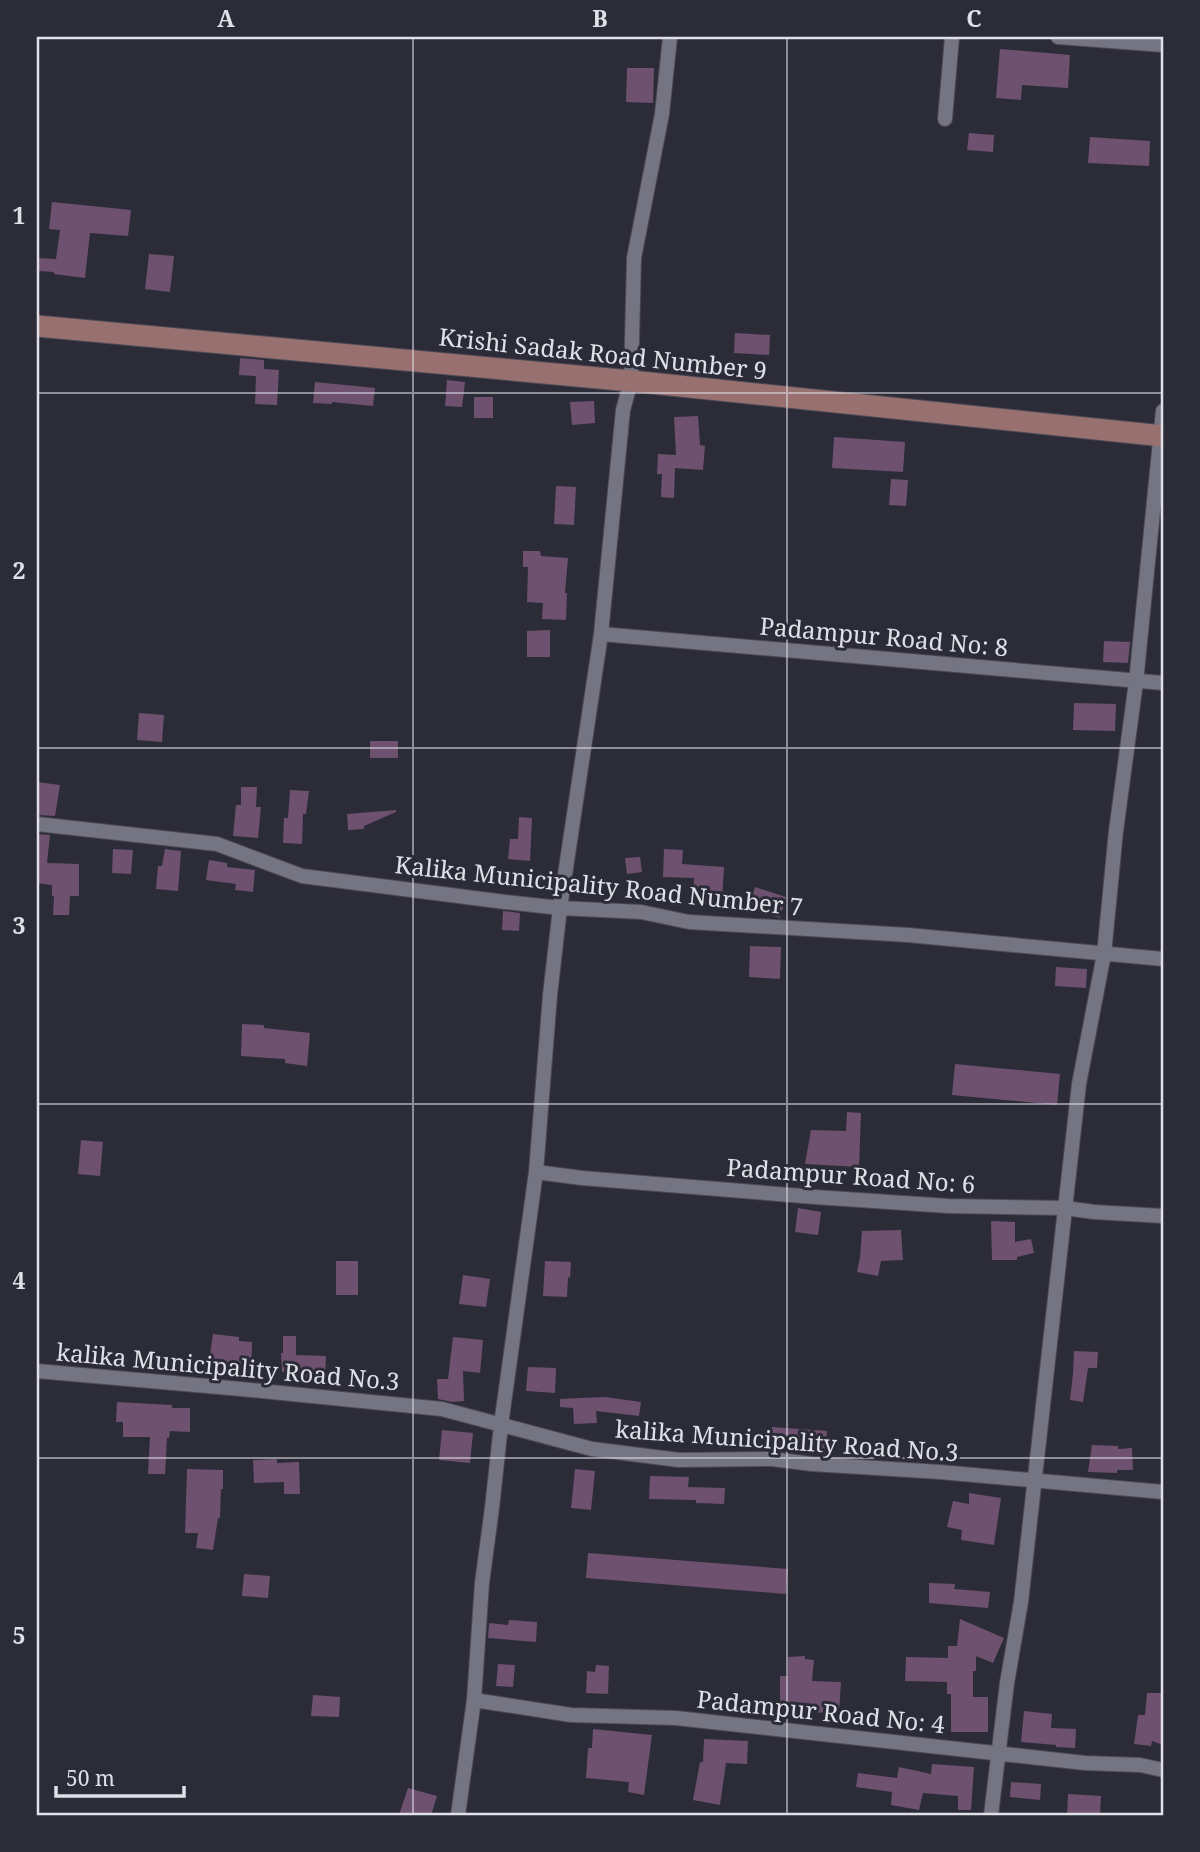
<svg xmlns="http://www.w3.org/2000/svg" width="1200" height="1852" font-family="'Noto Serif',serif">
<rect width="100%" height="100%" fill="#2c2c38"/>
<path fill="#6d516f" d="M1000 49 1070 55 1068 88 1022 85 1021 100 996 98Z
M627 68H654L653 103 626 102Z
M969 133 994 135 993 152 967 150Z
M1090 137 1150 141 1149 166 1088 163Z
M52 202 131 210 128 236 90 233 85 278 54 274V272L37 271V258L56 259 60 230 49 229Z
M149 254 174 256 170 292 145 289Z
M735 333 770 335 769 355 734 353Z
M240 358 264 360V369L279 370 277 405 255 404 256 376 239 375Z
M447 380 465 382 462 407 445 406Z
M315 382 375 388 373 406 332 402V404L313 403Z
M474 397H493V418H474Z
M594 401 595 423 572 425 570 402Z
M698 416 700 445 705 446 703 470 675 468 674 498 661 497 662 474H657L658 454 676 455 674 417Z
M834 437 905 442 903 472 832 468Z
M891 479 908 480 906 506 889 505Z
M556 486 576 487 574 525 554 524Z
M523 551H540L541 556 568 558 565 593H567L566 620 542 619 543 603 527 602 528 567H523Z
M550 630V657H527V631Z
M1104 641 1130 642 1128 663 1103 662Z
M1074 703 1116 704 1115 731 1073 730Z
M139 713 164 715 162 742 137 740Z
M370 741H398V758H370Z
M37 782 60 785 55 816 37 815Z
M241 787H257L256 807H261L258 838 233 836 236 805H241Z
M290 790 309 791 306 814H303L302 844 283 843 284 818H288Z
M396 810V812L364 826V829L348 830 347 814Z
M519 817 532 818 530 861 508 859 510 839H518Z
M37 834 50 835 47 863 79 864V896H70L69 915H53L54 896H52V885L37 883Z
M113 849 133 850 131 874 112 873Z
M165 849 181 851 178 891 156 889 158 866H162Z
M664 849 683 850 682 864 724 867 722 900 693 898 694 878 663 877Z
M640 857 642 872 627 874 625 858Z
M209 860 227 863V867L255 870 253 892 235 890 236 884 206 880Z
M755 887 786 897 780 918 748 908Z
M503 911 520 913 519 931 502 930Z
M750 946 781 947 780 979 749 977Z
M1056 967 1087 969 1086 988 1055 986Z
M242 1024 264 1025V1028L310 1033 307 1066 285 1063V1059L241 1056Z
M955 1064 1060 1074 1057 1105 952 1095Z
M847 1112 861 1113 859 1167 805 1164 811 1130 846 1131Z
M81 1140 103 1142 100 1176 78 1174Z
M798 1208 821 1212 818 1235 795 1232Z
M991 1221 1015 1222V1242L1031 1239 1034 1253 1017 1257V1260H992Z
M901 1230 903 1260 881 1261 878 1276 857 1272 860 1257 862 1231Z
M336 1261H358V1295H336Z
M545 1261 571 1262 570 1278 568 1277 567 1297 543 1296Z
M463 1275 490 1279 486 1307 459 1304Z
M213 1334 239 1337V1341L252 1342 251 1376 208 1369Z
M283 1336H296V1355L326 1356 325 1382 300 1381V1370L282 1372 281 1353H283Z
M453 1337 483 1340 480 1373 463 1371 464 1401 452 1402 438 1399 437 1379H448Z
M1074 1351 1098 1352 1097 1368H1088L1083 1402 1070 1400 1073 1374Z
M528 1367 556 1368 555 1393 526 1391Z
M605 1397 641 1402 639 1416 596 1411 597 1423 574 1424 573 1408 560 1407V1399Z
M117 1402 172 1405V1408H190V1432L170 1431 169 1438H167L165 1474H148L150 1437H123V1422H116Z
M772 1427 827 1431 826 1450 770 1446Z
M442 1430 473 1433 470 1463 439 1460Z
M1092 1445 1118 1446V1449L1132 1448 1133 1470H1117V1473L1088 1472Z
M277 1459V1463L299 1462 300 1494H284V1482L254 1483 253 1460Z
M187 1469 223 1470V1489H221L220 1518H218L213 1550 196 1548 198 1533H185Z
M575 1469 595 1471 591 1510 571 1508Z
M650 1476 689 1477 688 1487 725 1488 724 1504 696 1503V1500L649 1499Z
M969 1493 1001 1498 994 1545 961 1540 962 1530 947 1527 953 1501 969 1504Z
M588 1553 788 1569 786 1594 586 1578Z
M244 1574 270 1576 268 1598 242 1596Z
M929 1583 955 1584 954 1589 990 1592 988 1608 929 1603Z
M960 1619 1004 1638 993 1663 976 1656V1671H973V1697H988V1732H951V1694H947V1682L905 1681 906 1657 948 1658V1646H957Z
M509 1620 537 1622 536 1642 488 1638 489 1623 508 1625Z
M805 1656V1659L814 1660 812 1681 841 1682 839 1713 797 1712V1713H780V1676H788V1657Z
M498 1664 515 1665 513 1687 496 1686Z
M596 1665 609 1666 608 1694 586 1693 587 1671 595 1672Z
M1147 1693H1163V1745L1152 1741 1151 1746 1134 1744 1138 1715H1145Z
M313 1695 340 1697 339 1717 311 1716Z
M1024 1711 1052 1714 1051 1728 1076 1729 1075 1748 1056 1747V1745L1021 1742Z
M593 1729 652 1735 644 1795 628 1792 629 1782 586 1778 588 1748H592Z
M704 1739 748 1741 747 1764 726 1763 720 1805 693 1800 700 1762H703Z
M932 1764 974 1767 971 1810H958V1796L923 1793 919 1810 891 1805 892 1792 856 1787 858 1773 897 1778 899 1767 931 1774Z
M1011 1782 1041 1784 1040 1800 1010 1797Z
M408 1788 437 1796 431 1815H399Z
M1068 1794 1101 1796 1100 1815H1067Z"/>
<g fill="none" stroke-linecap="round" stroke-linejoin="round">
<defs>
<path id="street" d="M1058 37 1163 45
M945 119 952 37
M601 634 1163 683
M37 824 217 844 302 876 505 902 560 908 641 912 689 922 908 935 1163 959
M536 1172 582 1178 815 1197 948 1206 1065 1208 1094 1212 1163 1216
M37 1371 241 1389 442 1409 592 1449 679 1460 772 1459 812 1464 940 1472 1163 1492
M474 1700 571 1715 676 1718 1085 1763 1140 1765 1163 1770
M458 1815 474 1700 482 1583 492 1508 501 1425 536 1172 550 995 560 908 601 634 623 410 631 381 634 258 662 114 670 37
M991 1815 1007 1683 1021 1602 1079 1084 1104 954 1116 831 1136 682 1163 411"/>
<path id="secondary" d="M37 326 631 381 1163 436"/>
</defs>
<use href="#street" stroke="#4a4954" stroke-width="16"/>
<use href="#secondary" stroke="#4a4954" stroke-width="23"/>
<use href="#street" stroke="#747483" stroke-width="14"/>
<use href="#secondary" stroke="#997070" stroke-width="21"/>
</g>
<path fill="none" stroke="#e0e0e8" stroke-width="2" stroke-opacity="0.55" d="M413 37V1815M787 37V1815M37 393H1163M37 748H1163M37 1104H1163M37 1458H1163"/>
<g text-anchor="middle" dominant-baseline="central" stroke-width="6" stroke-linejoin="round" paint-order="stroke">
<g font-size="24" fill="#e0e0e8" stroke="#2c2c38">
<text transform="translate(603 353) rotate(6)">Krishi Sadak Road Number 9</text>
<text transform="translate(884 636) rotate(5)">Padampur Road No: 8</text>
<text transform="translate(599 885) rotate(6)">Kalika Municipality Road Number 7</text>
<text transform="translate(851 1175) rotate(4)">Padampur Road No: 6</text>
<text transform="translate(228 1366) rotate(5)">kalika Municipality Road No.3</text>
<text transform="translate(787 1440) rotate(4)">kalika Municipality Road No.3</text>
<text transform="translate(821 1711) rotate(6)">Padampur Road No: 4</text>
</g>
</g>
<rect width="1200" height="1852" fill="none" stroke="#2c2c38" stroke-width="77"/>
<path d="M56 1786v10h128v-10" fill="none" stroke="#e0e0e8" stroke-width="3.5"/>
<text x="66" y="1786" font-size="21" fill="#e0e0e8" stroke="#2c2c38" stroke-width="5" paint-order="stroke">50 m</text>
<rect x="38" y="38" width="1124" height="1776" fill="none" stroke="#e0e0e8" stroke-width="2.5"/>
<g font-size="23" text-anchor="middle" font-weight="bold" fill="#e0e0e8">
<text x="226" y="27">A</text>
<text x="600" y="27">B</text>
<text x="974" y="27">C</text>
<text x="19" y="224">1</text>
<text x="19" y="579">2</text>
<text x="19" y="934">3</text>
<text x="19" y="1289">4</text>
<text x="19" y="1644">5</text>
</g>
</svg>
